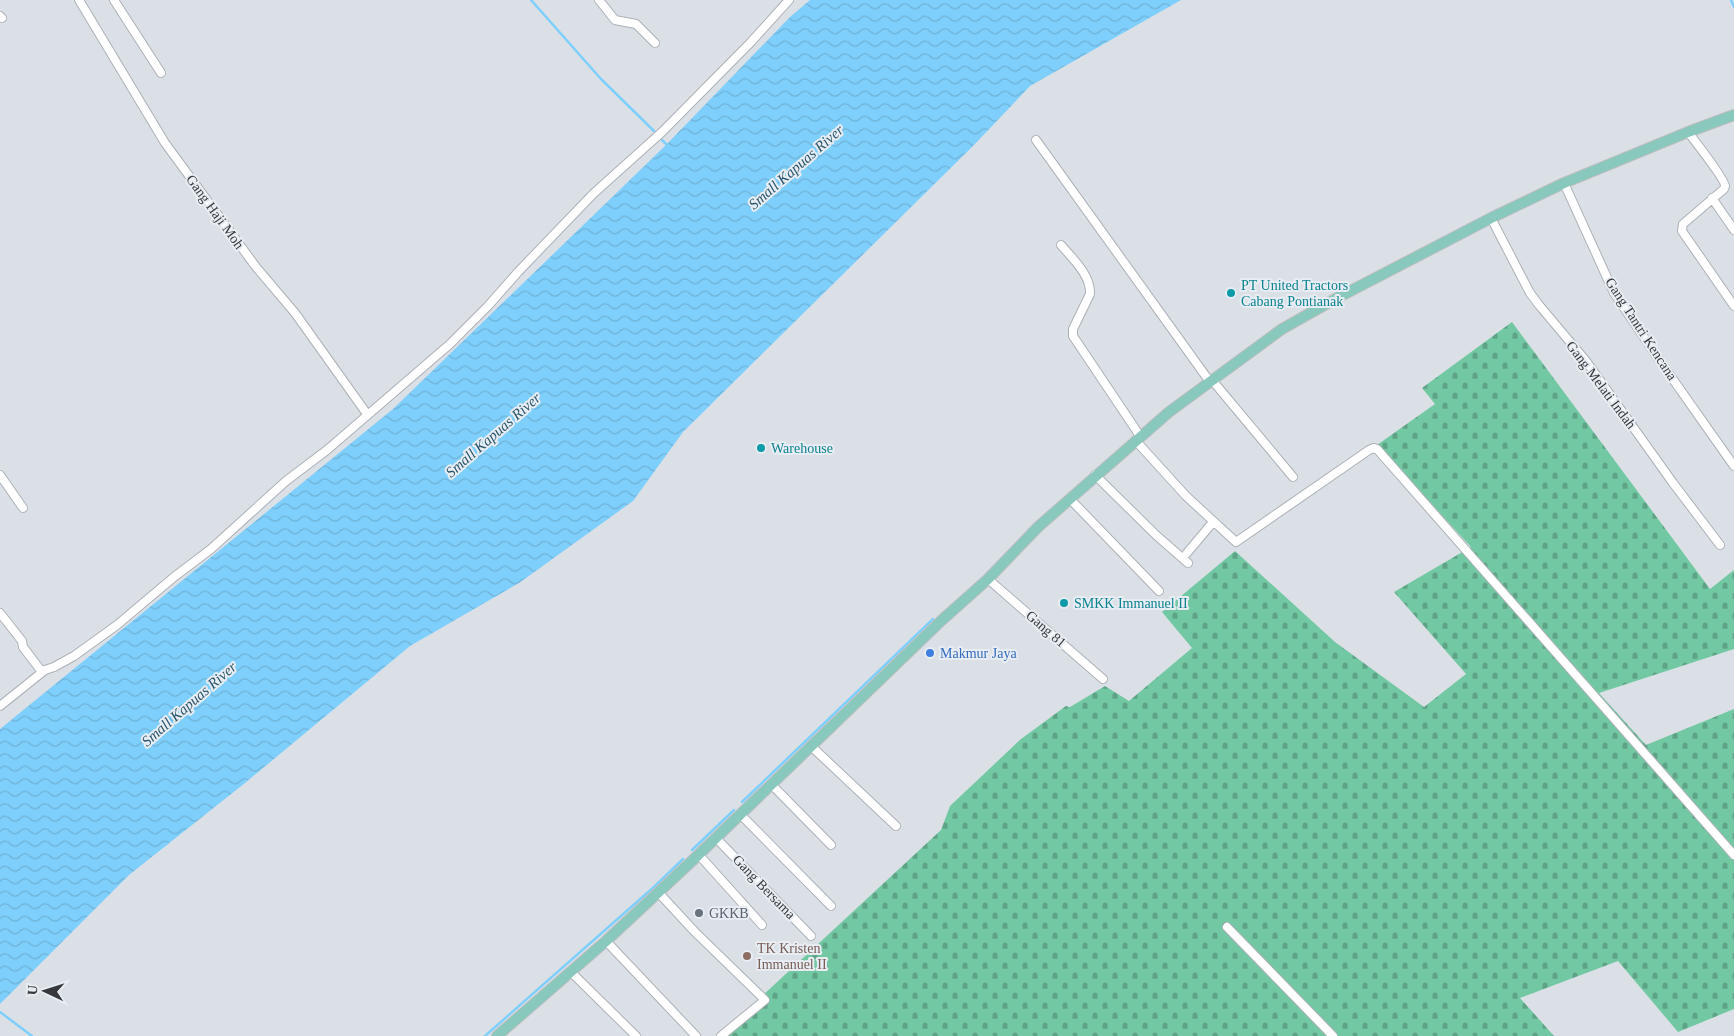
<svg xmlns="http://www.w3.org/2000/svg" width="1734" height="1036" font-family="'Times New Roman',serif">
<defs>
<pattern id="cemetery-stones" width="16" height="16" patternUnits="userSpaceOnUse" patternTransform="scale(1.25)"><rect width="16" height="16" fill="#72c8a2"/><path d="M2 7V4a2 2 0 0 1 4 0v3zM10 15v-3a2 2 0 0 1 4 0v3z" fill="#5ea385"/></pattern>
<pattern id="water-waves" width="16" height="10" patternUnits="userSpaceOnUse" patternTransform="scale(1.25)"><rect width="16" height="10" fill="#7ecffb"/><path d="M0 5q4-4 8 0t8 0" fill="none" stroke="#6eb2d8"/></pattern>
</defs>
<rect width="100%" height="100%" fill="#dbe0e7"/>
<path fill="url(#cemetery-stones)" d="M1512 322 1710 589 1734 570V649L1599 693 1646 745 1734 709V1009L1678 1032 1618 961 1520 998 1554 1036H719L941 830 950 806 1021 739 1066 706 1070 707 1105 686 1129 701 1192 648 1162 612 1235 551 1335 642 1424 707 1466 674 1394 592 1471 547 1377 445 1435 404 1422 388Z"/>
<path fill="url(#water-waves)" d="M810 0H1181L1030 86 973 146 683 432 633 501 519 583 410 646 245 783 129 875 0 1004V729L393 409 666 145 790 17Z"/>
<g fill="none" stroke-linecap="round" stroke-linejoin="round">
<path stroke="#7ecffb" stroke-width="2.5" d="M531 0 601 79 654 131
M1731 0 1734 7
M662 140 668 146
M742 802 933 619
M692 850 734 810
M0 1012 32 1036
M485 1036 655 886 683 859"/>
<defs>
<path id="minor" d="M79 0 165 143 256 267 295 313 367 414
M114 0 161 73
M599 0 615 20 636 24 655 43
M0 16 2 18
M1688 132C1694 140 1725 179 1725 186 1725 187 1724 188 1724 189L1683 224 1682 231 1734 306
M1036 140 1210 382
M1564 183 1614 293 1660 361 1734 466
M1712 198 1734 230
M1491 218 1530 293 1539 305 1586 361 1673 483 1720 545
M1061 245C1072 258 1091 275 1090 294L1073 329V336L1140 436
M1212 380 1293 477
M1136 441 1186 496 1236 542 1369 450 1374 448 1377 449 1734 855
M0 475 23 508
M1095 475 1157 536 1188 563
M1070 499 1159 591
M1187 553 1213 522
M988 579 1103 679
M0 613 22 641 23 647 42 672
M0 706 45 670 54 667 74 656 117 625 174 577 211 549 286 481 327 450 450 344 488 306 518 272 593 194 662 132 751 42 789 0
M811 746 896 826
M771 784 831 845
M740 814 831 906
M716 838 811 936
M699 855 762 925
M658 892 695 932 765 1000 721 1036
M1227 927 1333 1036
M606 941 696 1036
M571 972 636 1036"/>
<path id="major" d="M497 1036 606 941 693 860 942 620 988 579 1038 527 1169 412 1282 329 1337 298 1491 218 1564 183 1688 132 1734 115"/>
</defs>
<use href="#minor" stroke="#acb1b7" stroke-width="10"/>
<use href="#major" stroke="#bfbfc0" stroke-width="12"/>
<use href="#minor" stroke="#fff" stroke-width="8"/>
<use href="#major" stroke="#89c8bc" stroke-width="10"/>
</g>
<g fill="#0f9aa8" stroke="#e8edf4" stroke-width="2">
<circle cx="1231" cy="293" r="5"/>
<circle cx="761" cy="448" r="5"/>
<circle cx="1064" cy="603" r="5"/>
</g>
<circle fill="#3f7fe0" stroke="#e8edf4" stroke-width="2" cx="930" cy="653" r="5"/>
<circle fill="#6b7280" stroke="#e8edf4" stroke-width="2" cx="699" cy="913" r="5"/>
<circle fill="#8d6e63" stroke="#e8edf4" stroke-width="2" cx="747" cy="956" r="5"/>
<g text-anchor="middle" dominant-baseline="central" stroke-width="4" stroke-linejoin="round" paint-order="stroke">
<g font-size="14" fill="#36383b" stroke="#e8edf4">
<text transform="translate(215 212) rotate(54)">Gang Haji Moh</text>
<text transform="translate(1641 329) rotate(57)">Gang Tantri Kencana</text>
<text transform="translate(1601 385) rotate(53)">Gang Melati Indah</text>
<text transform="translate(1046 629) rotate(41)">Gang 81</text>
<text transform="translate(764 887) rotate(46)">Gang Bersama</text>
</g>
<g font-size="14" fill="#0d838f" stroke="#e8edf4" text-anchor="start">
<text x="1241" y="285">PT United Tractors<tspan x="1241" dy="16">Cabang Pontianak</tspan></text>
<text x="771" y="448">Warehouse</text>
<text x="1074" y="603">SMKK Immanuel II</text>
</g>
<g font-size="14" fill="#366cbe" stroke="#e8edf4" text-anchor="start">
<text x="940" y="653">Makmur Jaya</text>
</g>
<g font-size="14" fill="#5b616d" stroke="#e8edf4" text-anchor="start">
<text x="709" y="913">GKKB</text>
</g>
<g font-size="14" fill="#785e54" stroke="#e8edf4" text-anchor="start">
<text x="757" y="948">TK Kristen<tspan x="757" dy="16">Immanuel II</tspan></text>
</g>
<g font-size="15" font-style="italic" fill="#29556c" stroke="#e8edf4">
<text transform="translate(796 167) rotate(-41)">Small Kapuas River</text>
<text transform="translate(493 435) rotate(-41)">Small Kapuas River</text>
<text transform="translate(189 704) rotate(-41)">Small Kapuas River</text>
</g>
</g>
<g transform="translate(45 991) rotate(274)" stroke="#e8edf4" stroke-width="4" paint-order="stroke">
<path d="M0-4L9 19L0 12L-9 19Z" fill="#36383b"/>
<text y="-8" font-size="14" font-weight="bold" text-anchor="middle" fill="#36383b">U</text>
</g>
</svg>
